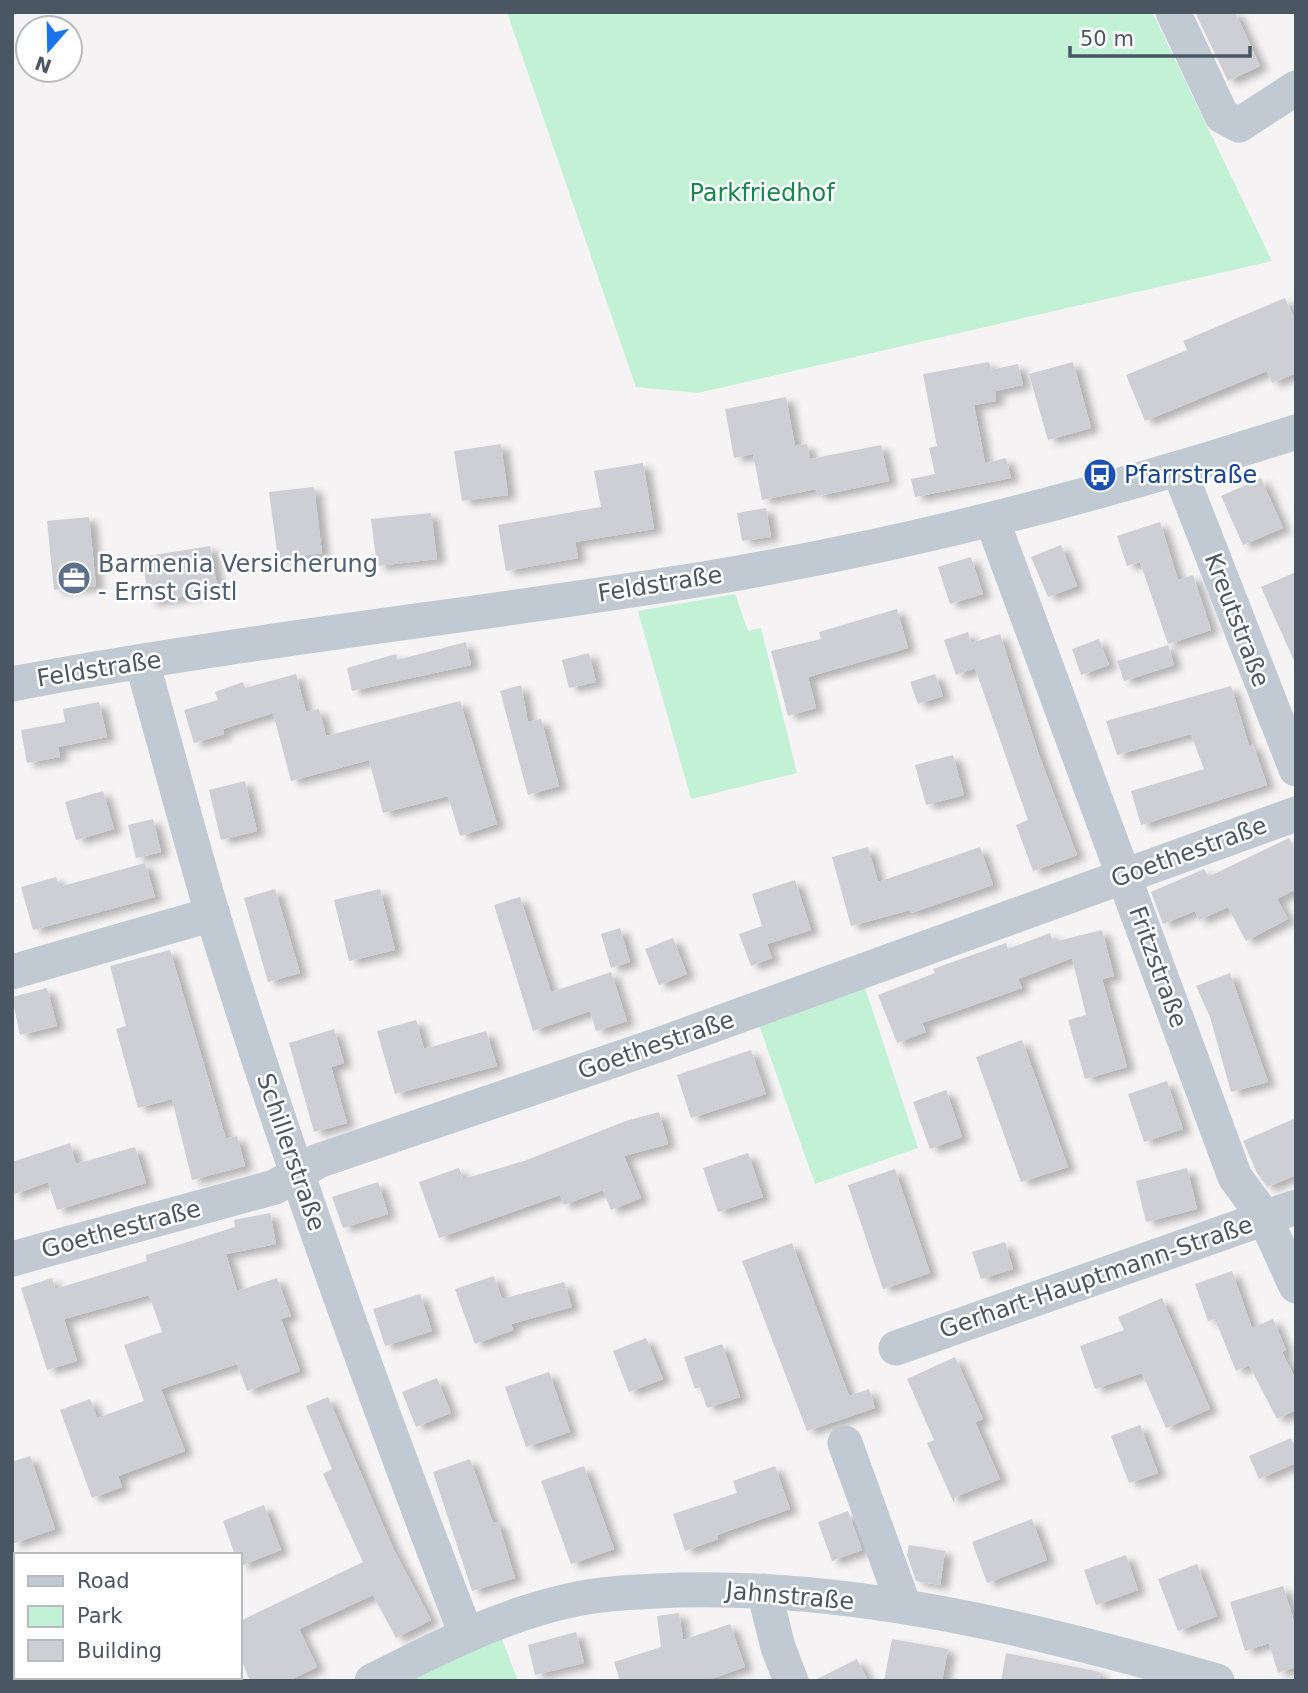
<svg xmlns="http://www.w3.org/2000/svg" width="1308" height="1693" font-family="'DejaVu Sans',sans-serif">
<defs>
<filter id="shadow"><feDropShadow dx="8" dy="4.5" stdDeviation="3.5" flood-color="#0004"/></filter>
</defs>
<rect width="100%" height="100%" fill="#f5f3f3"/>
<path fill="#c3f1d5" d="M507 12H1152L1272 261 698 393 636 387Z
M735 594 748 631 761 628 797 773 691 799 638 611Z
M865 988 918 1148 815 1184 759 1025Z
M500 1634 518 1681H410Z"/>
<path fill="#cdcfd5" filter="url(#shadow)" d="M1195 12H1235L1260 66 1228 81Z
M1285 298 1296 322V373L1272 383 1267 371 1145 421 1126 375 1187 350 1183 341Z
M989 362 991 370 1018 364 1023 385 995 391 996 401 974 405 985 463 1006 458 1011 478 915 497 911 479 935 474 929 448 937 446 923 374Z
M1073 362 1091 428 1048 440 1029 374Z
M786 397 795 446 807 444 810 459 881 445 889 481 818 496 816 489 762 500 753 454 734 458 725 409Z
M501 444 508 495 462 501 454 451Z
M643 463 654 529 575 542 578 558 506 571 498 525 601 507 594 471Z
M1261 478 1283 528 1243 545 1221 496Z
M314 487 322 553 278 559 269 492Z
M766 508 771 537 742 541 737 513Z
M431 513 437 559 377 566 371 519Z
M89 517 96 586 54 590 47 521Z
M1160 522 1178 580 1193 575 1211 630 1168 644 1140 562 1127 566 1117 536Z
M1061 545 1077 586 1048 597 1031 557Z
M210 546 218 591 149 602 142 557Z
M971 557 983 594 950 604 938 567Z
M1296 572V665L1261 587Z
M897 609 908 648 808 677 816 708 788 716 771 651 821 639 819 632Z
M968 632 971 643 1000 634 1039 755 1077 855 1033 871 1016 825 1028 820 975 668 956 675 944 640Z
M1099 639 1109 665 1081 675 1072 649Z
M466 642 471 665 352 691 347 668 396 654 397 660Z
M1168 645 1174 665 1124 681 1117 661Z
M589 653 596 682 569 688 562 660Z
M296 674 306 712 319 709 326 736 460 701 497 824 460 836 448 796 383 813 369 760 291 781 273 713 223 729 224 734 194 743 184 710 218 700 215 692 243 682 245 688Z
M935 674 943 696 918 704 910 682Z
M521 685 528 722 541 719 559 786 528 795 500 691Z
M1231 686 1249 746 1253 744 1267 785 1141 825 1131 791 1204 769 1191 734 1117 755 1106 721Z
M99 702 107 737 58 747 60 757 27 763 21 730 65 722 63 709Z
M953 755 964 795 926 805 915 765Z
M245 781 257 831 221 840 209 790Z
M103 791 114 829 76 840 65 802Z
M153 819 161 852 136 858 128 825Z
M1289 838 1296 851V889L1277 899 1288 919 1246 941 1228 907 1199 920 1195 911 1163 924 1151 892 1204 869 1208 877Z
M868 847 878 882 980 847 993 885 911 913 910 910 851 926 832 857Z
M145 863 155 897 33 930 21 887 56 877 59 887Z
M795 880 811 930 767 944 772 958 751 966 739 934 762 926 752 894Z
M275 889 300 973 268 982 244 898Z
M380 889 395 950 349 961 334 900Z
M520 897 551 992 611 972 627 1021 596 1031 590 1011 533 1031 494 905Z
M620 928 630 962 611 968 601 934Z
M1102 930 1114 976 1102 979 1127 1067 1085 1079 1068 1020 1086 1015 1072 958 1018 979 1022 988 922 1023 926 1032 897 1043 878 995 935 973 933 969 1006 943 1008 949 1050 933 1053 942Z
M673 938 687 974 659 985 645 949Z
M170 950 226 1139 237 1136 245 1166 192 1180 172 1099 138 1108 116 1029 126 1026 110 966Z
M1230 973 1268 1082 1231 1092 1210 1017 1196 986Z
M47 988 57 1026 20 1035 12 997Z
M416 1020 424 1049 486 1031 497 1066 395 1094 377 1031Z
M334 1029 344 1063 331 1067 347 1123 314 1132 289 1043Z
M1022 1040 1068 1167 1021 1182 976 1057Z
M751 1050 766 1094 691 1118 677 1075Z
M1167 1081 1183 1129 1144 1142 1128 1094Z
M946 1090 962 1137 930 1149 913 1102Z
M659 1112 668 1144 624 1156 641 1198 611 1210 603 1190 564 1205 560 1195 439 1238 419 1182 459 1168 463 1179 524 1161 626 1121Z
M1296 1118V1175L1267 1187 1257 1173 1243 1141Z
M70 1143 76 1164 135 1147 146 1183 57 1210 48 1182 12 1195V1162Z
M748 1153 763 1197 718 1212 703 1168Z
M1187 1168 1197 1209 1146 1222 1136 1181Z
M895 1169 930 1273 883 1289 848 1185Z
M378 1182 388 1214 343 1228 332 1197Z
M270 1213 276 1244 226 1254 237 1291 277 1278 291 1316 281 1319 300 1371 247 1391 237 1364 161 1389 185 1451 118 1476 122 1487 92 1498 60 1410 90 1399 97 1418 144 1401 124 1345 162 1332 149 1295 64 1319 77 1361 47 1370 21 1288 52 1278 55 1289 147 1261 146 1255 235 1227 234 1220Z
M1005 1242 1013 1269 981 1279 972 1252Z
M792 1243 849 1396 869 1389 875 1408 807 1431 742 1261Z
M1232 1271 1252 1328 1273 1319 1286 1350 1282 1352 1296 1380V1410L1277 1419 1249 1365 1236 1371 1215 1319 1208 1321 1195 1284Z
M494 1276 502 1299 564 1282 572 1307 511 1324 513 1330 475 1344 455 1289Z
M420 1294 432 1331 385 1346 373 1309Z
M1162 1298 1210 1409 1166 1428 1142 1373 1095 1389 1080 1346 1124 1330 1118 1317Z
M646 1338 663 1379 629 1392 613 1351Z
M722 1344 740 1397 707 1408 700 1387 695 1389 684 1357Z
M955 1357 983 1419 975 1422 1000 1479 955 1497 954 1503 927 1443 934 1440 907 1379Z
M549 1372 570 1432 526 1447 505 1387Z
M437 1378 451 1413 416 1427 402 1392Z
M328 1397 393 1548 431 1620 396 1638 373 1595 299 1629 317 1667 288 1681H250L240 1656V1621L363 1562 323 1474 332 1469 306 1406Z
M1140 1425 1158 1473 1129 1483 1111 1436Z
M1291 1438 1296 1450V1463L1259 1479 1249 1456Z
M30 1456 55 1529 12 1544V1462Z
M470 1459 493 1523 498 1522 515 1578 472 1591 433 1472Z
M584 1466 614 1549 571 1564 541 1481Z
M775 1466 790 1509 717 1535 718 1539 685 1551 673 1514 737 1493 733 1481Z
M264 1505 281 1550 240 1566V1555H235L223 1521Z
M848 1511 862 1550 832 1561 818 1522Z
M1032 1519 1047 1560 987 1583 972 1542Z
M909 1545 945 1551 940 1585 916 1581 907 1555Z
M1126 1555 1138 1590 1096 1605 1084 1570Z
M1197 1564 1217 1616 1178 1631 1158 1579Z
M1283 1586 1296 1628V1667L1278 1673 1269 1643 1245 1651 1230 1602Z
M679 1613 683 1640 730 1624 745 1667 705 1681H620L614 1662 661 1647 657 1616Z
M576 1632 584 1663 535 1675 528 1645Z
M892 1639 948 1649 942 1681H884Z
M1006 1653 1100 1672 1099 1681H1001Z
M857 1659 868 1681H813Z"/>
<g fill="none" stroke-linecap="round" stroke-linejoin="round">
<path stroke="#c1cad2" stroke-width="35" d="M1173 12 1222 116 1239 125 1296 88
M1179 470 1296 769
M992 520 1235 1177 1265 1218 1296 1286
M142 662C166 747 188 832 213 916 288 1159 375 1397 466 1634
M12 684C243 640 477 616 709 578 908 545 1104 494 1296 432
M12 972 213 914
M12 1259 275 1187 318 1161 661 1044 1296 814
M896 1348 1296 1207
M845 1443 904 1606
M764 1591 778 1647 791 1681
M372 1681C436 1649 501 1615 572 1600 607 1592 641 1592 677 1590 860 1585 1042 1631 1217 1681"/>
</g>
<defs>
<symbol id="bus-disc" viewBox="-11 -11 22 22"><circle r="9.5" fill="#1a4fb4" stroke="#fff"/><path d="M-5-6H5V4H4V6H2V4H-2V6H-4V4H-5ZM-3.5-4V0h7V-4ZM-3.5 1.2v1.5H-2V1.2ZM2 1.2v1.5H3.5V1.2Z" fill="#fff"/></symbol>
<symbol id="office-disc" viewBox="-11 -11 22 22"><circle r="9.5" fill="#5c6f8a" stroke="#fff"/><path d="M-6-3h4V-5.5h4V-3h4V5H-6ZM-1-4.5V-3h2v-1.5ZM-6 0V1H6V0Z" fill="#fff"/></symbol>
</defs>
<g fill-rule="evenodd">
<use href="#bus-disc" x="1081" y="456" width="38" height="38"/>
<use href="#office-disc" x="55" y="559" width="38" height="38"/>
</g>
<g text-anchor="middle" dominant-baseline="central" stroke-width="5" stroke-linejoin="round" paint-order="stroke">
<g font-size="24" fill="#17864f" stroke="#fff">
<text x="762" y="193">Parkfriedhof</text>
</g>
<g font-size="24" fill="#164399" stroke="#fff" text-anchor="start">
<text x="1124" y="475">Pfarrstraße</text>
</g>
<g font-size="24" fill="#4e5e75" stroke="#fff" text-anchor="start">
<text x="98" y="564">Barmenia Versicherung<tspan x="98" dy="28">- Ernst Gistl</tspan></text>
</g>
<g font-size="24" fill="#4a5661" stroke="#fff">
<text transform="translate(660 584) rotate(-9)">Feldstraße</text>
<text transform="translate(1237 620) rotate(69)">Kreutstraße</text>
<text transform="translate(99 669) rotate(-9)">Feldstraße</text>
<text transform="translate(1189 852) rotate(-20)">Goethestraße</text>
<text transform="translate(1158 967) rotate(70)">Fritzstraße</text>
<text transform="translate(656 1045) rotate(-19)">Goethestraße</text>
<text transform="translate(291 1152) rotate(71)">Schillerstraße</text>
<text transform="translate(121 1229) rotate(-15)">Goethestraße</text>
<text transform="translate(1096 1277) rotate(-19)">Gerhart-Hauptmann-Straße</text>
<text transform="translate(790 1596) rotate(5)">Jahnstraße</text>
</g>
</g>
<rect width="1308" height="1693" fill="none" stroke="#4a5661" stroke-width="28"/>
<rect x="14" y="1553" width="228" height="126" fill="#ffffff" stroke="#b7bbc0" stroke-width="2"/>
<rect x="28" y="1576" width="35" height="10" fill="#c1cad2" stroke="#b7bbc0" stroke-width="2"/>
<text x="77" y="1588" font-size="21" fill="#4a5661">Road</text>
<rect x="28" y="1606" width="35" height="21" fill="#c3f1d5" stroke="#b7bbc0" stroke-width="2"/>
<text x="77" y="1623" font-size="21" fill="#4a5661">Park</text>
<rect x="28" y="1640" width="35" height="21" fill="#cdcfd5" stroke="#b7bbc0" stroke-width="2"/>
<text x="77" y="1658" font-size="21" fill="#4a5661">Building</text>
<g transform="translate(49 49) rotate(200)"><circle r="33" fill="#ffffff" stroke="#b7bbc0" stroke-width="2"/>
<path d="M0-5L12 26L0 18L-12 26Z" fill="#1a73e8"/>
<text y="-10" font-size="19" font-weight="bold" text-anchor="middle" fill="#4a5661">N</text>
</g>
<path d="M1070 46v10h180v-10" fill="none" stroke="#4a5661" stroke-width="3.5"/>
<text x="1080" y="46" font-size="21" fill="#4a5661" stroke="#ffffff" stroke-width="5" paint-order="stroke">50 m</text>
</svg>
